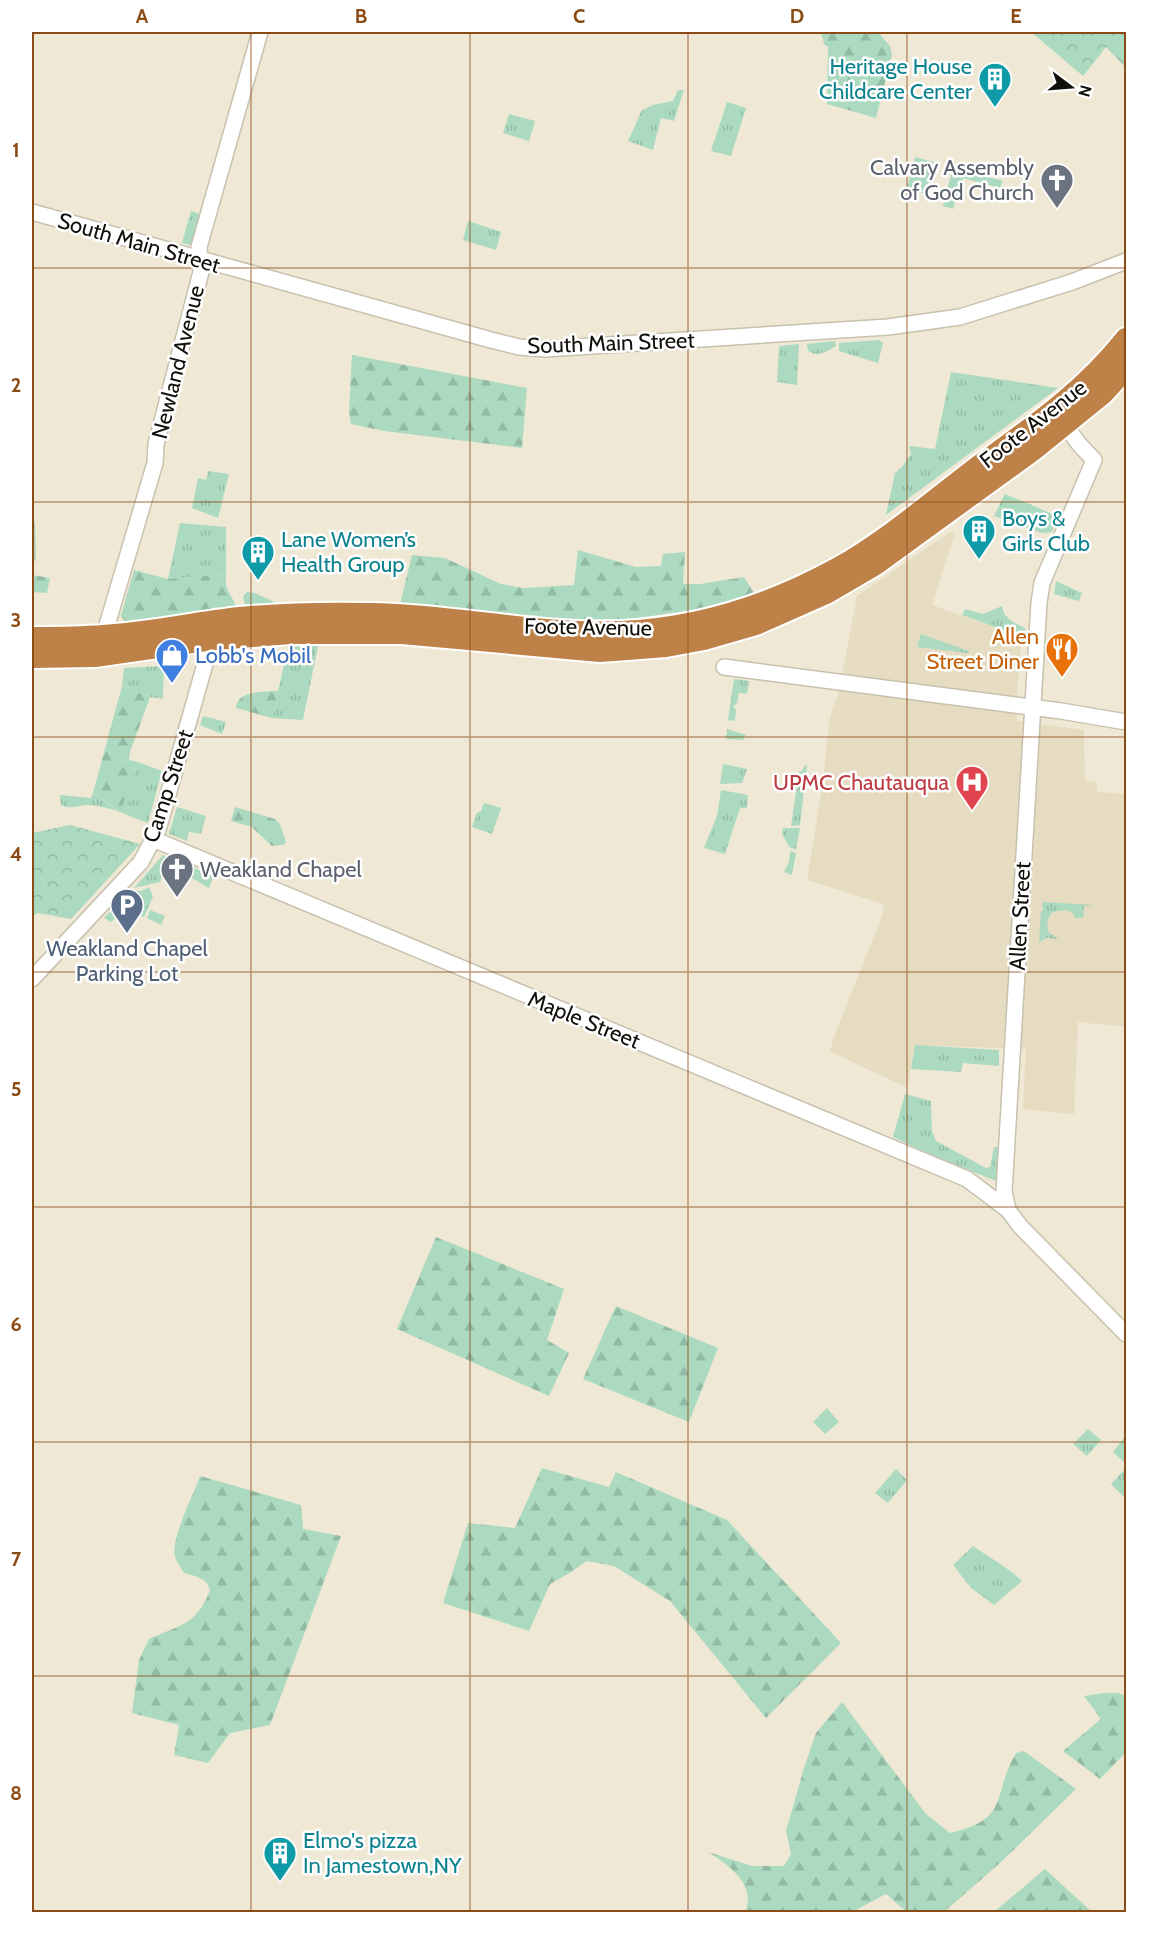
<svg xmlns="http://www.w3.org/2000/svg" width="1158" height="1944" font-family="Cabin,sans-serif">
<defs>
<pattern id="grass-tufts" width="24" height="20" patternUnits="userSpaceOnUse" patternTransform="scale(1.5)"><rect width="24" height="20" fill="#abdac0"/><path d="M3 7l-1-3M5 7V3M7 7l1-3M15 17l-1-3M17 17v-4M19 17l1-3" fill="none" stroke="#92baa4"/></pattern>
<pattern id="forest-firs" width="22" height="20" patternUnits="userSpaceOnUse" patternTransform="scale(1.5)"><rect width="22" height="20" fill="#abdac0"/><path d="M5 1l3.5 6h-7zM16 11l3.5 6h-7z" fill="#92baa4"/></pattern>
<pattern id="park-crowns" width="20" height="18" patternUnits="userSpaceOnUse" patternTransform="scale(1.5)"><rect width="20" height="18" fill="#abdac0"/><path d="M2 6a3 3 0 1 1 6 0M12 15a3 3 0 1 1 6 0" fill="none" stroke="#92baa4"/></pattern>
</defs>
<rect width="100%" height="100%" fill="#efe8d4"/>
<path fill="#e5dcc1" d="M950 532 955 533 932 605 1022 637 1017 694V721L1084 730 1085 781 1097 782V792L1126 794V1027L1078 1022 1074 1114 1023 1109 1026 1049 915 1045 907 1088 830 1051 834 1037 882 916 884 904 807 880 822 788 830 717 838 695 857 596Z"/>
<path fill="url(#grass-tufts)" d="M678 90H684L674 121 661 118 653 150 628 141 642 110 653 105 673 101Z
M727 102 746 108 731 156 711 151Z
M509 114 535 121 529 141 503 133Z
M915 157 937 163 928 195 907 188Z
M953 167 1003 181 1000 188 963 178 953 209 943 206Z
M191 211 200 214 193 242 190 245 182 243Z
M468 221 501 232 496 250 463 240Z
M879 340 883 343 878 363 839 351V343Z
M835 341 836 346C827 351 818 358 808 351L807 344Z
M799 344 797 385 777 382 779 346Z
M951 372 1058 388 886 515 895 473 902 467 911 454 909 446 935 449Z
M208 471 229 474 218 518 192 508 198 478 206 480Z
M1005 494 1055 515 1057 519 1052 532 1042 533 994 516Z
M32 522H35L36 561 32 560Z
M180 523 226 527V574L168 579Z
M1056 581 1082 593 1079 601 1054 594Z
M247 592 255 593 276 603 277 605 246 607 243 597Z
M1002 606C1004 620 1014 622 1025 628L1023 637 962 615 965 609 983 614Z
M921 634 969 651 968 653 917 647Z
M318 646 303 720 272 718 288 647Z
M164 666 163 699 150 697 122 686 124 668Z
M734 679 749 681 747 694 739 693 737 703 733 707 736 709 735 721 728 720Z
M203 716 226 722 222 734 200 725Z
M727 729 746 735 743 740 726 739Z
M138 762 162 771 148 823C129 816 109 806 89 805 80 805 70 810 61 805L60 795 91 798 93 793 119 812Z
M723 764 747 769 742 783 720 784Z
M805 765H807L800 825 791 826 799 772 802 771Z
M721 790 748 795 747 808H740L725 854 704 848 717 816Z
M484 803 501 808 492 834 472 827 477 813 481 811Z
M177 807 206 816 201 834 189 832 187 841 169 834Z
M783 828H800L796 849 790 848 782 834Z
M790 851 796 853 792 875 784 872 789 862Z
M163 855 214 876 209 888 167 864 160 882 134 888Z
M149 887 153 897 144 917 125 909 111 922 104 918 131 891H141Z
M1042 902 1094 905 1084 906 1083 918H1075L1072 912 1065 910 1052 912C1047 919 1046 924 1049 933L1059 939 1047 938 1039 942 1041 911H1043Z
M150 910 165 916 161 925 147 918Z
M915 1045 999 1050V1066L963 1063 961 1072 911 1069Z
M905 1094 931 1101 932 1131 936 1141 986 1168 990 1167 994 1147H999L996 1181 931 1155 893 1137Z
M1088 1429 1101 1440 1087 1456 1073 1444Z
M896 1469 907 1480 888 1503 875 1493Z
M1124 1470 1126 1473V1499L1111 1484Z
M973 1546C990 1558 1006 1566 1022 1581L994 1605 971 1588 953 1565Z"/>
<path fill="url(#forest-firs)" d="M821 32H878L890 46 892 55 876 118 827 104 828 47 824 44Z
M352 355 527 388 522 448 384 431 351 424 349 412Z
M578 550 636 567 661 566 663 554 685 552 683 584H700L744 577 754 593 753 595 693 610 623 620 553 619 494 612 400 604 412 555 445 558 501 584 524 588 574 585Z
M134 570 168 579 226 574C224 594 234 595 236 608L126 623 121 616Z
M32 575 50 578 47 593 32 592Z
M122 686 150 697 130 752 129 760 138 762 120 812 93 793Z
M278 691 272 718 236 708C237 690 264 692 278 691Z
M235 807 275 819 280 824 286 842 283 845 272 846 252 827 231 821Z
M436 1237 564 1289 547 1340 569 1353 549 1396 397 1329Z
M616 1306 718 1348 689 1422 583 1379Z
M1126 1435V1464L1113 1452Z
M542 1468 609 1487 616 1472 727 1520 841 1643 766 1718 670 1601 614 1566 587 1561 568 1574 550 1584 529 1631 443 1603 468 1523 515 1528Z
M200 1476 301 1505 303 1529 341 1536 270 1725 230 1733 208 1763 174 1755 179 1725 132 1713 139 1660 149 1639C180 1625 197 1625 210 1590 207 1578 195 1576 184 1573 181 1568 177 1563 175 1557 170 1540 194 1494 200 1476Z
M1104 1693H1118L1126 1696V1752L1100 1779 1063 1751 1101 1719 1084 1696Z
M842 1702 926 1814 950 1833C1011 1819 991 1797 1016 1753L1024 1751 1076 1789 1001 1862 944 1912H907L886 1894 852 1912H745C757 1885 729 1865 708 1852L752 1866H784L791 1854 786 1831 804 1768 816 1733Z
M1045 1869 1092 1912H994Z"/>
<path fill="url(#park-crowns)" d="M1031 32H1126V68L1106 47 1083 76Z
M70 825 140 844 71 919 38 913 32 916V833Z"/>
<path fill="#abdac0" d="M827 1408 839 1422 825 1434 813 1422Z"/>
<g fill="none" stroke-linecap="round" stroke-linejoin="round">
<defs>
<path id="minor" d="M32 212 491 340 519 347 545 349 888 327 960 317 1072 282 1126 261
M1060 418 1079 444 1094 460 1042 583 1039 603 1004 1191 1008 1210 1020 1226 1126 1334
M102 642 155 463 156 444 201 272 199 247 260 32
M724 667 1061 711 1126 722
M153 839 967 1179 1008 1210
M32 979 141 862 158 830 205 664 206 654 204 631"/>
<path id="highway" d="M32 638C55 638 79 638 103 636 149 633 194 623 240 618 283 614 328 613 371 614 455 615 538 636 621 632 697 629 771 605 837 569 887 541 932 502 978 467 1033 427 1083 393 1126 339
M32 657 95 656 206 640 290 633H402L600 651 666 646 704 639 756 624 826 593 874 565 1034 449 1102 394 1126 368"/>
</defs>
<use href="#minor" stroke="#c7c1ae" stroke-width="18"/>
<use href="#highway" stroke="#fff" stroke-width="26"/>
<use href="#minor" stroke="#fff" stroke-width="15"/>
<use href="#highway" stroke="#be8249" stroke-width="22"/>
</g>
<path fill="none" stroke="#8b4b15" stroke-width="1.5" stroke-opacity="0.55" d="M251 32V1912M470 32V1912M688 32V1912M907 32V1912M32 268H1126M32 502H1126M32 737H1126M32 972H1126M32 1207H1126M32 1442H1126M32 1676H1126"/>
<defs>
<symbol id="building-pin" viewBox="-11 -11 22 30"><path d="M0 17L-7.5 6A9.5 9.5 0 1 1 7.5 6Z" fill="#0f9aa8" stroke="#fff"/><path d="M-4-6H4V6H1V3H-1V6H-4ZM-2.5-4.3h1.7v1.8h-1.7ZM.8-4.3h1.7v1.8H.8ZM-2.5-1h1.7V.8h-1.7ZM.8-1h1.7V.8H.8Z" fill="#fff"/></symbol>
<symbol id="church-pin" viewBox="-11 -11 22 30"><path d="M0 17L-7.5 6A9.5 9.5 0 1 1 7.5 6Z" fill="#6b7280" stroke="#fff"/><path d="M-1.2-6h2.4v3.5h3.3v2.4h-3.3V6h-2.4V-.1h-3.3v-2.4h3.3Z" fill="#fff"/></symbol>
<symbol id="restaurant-pin" viewBox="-11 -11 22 30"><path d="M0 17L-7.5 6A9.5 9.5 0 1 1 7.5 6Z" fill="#e8710a" stroke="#fff"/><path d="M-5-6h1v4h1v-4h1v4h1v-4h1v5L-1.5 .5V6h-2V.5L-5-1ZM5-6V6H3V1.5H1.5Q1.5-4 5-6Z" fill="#fff"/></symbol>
<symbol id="shop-pin" viewBox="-11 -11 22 30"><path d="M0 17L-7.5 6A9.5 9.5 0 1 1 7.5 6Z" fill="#3f7fe0" stroke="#fff"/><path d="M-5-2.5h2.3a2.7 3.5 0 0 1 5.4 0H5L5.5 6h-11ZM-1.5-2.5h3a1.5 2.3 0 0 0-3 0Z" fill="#fff"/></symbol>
<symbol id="hospital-pin" viewBox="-11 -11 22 30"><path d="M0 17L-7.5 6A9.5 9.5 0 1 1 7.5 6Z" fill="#e0444e" stroke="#fff"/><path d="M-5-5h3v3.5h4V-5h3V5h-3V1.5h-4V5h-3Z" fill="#fff"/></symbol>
<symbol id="parking-pin" viewBox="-11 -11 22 30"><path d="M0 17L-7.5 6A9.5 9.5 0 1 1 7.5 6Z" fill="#5c6f8a" stroke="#fff"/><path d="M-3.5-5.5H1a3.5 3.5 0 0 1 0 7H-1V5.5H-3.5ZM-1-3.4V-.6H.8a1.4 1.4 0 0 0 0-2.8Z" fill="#fff"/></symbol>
</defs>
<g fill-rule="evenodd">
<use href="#building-pin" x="976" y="60" width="38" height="52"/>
<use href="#church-pin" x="1038" y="161" width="38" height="52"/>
<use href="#building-pin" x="960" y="512" width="38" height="52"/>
<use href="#building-pin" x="239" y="533" width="38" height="52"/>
<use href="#restaurant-pin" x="1043" y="630" width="38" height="52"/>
<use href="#shop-pin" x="153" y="636" width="38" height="52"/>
<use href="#hospital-pin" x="953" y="763" width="38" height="52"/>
<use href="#church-pin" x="158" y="850" width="38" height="52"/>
<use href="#parking-pin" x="108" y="886" width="38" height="52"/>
<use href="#building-pin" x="261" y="1834" width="38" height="52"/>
</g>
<g text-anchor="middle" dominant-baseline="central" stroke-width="5" stroke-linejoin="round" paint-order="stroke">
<g font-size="22" fill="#0d838f" stroke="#fff" text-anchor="start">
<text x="972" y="66" text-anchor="end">Heritage House<tspan x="972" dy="25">Childcare Center</tspan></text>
<text x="1002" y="518">Boys &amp;<tspan x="1002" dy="25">Girls Club</tspan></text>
<text x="281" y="539">Lane Women’s<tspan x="281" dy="25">Health Group</tspan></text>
<text x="303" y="1840">Elmo's pizza<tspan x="303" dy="25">In Jamestown,NY</tspan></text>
</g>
<g font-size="22" fill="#5b616d" stroke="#fff" text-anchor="end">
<text x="1034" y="167">Calvary Assembly<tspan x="1034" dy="25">of God Church</tspan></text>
<text x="200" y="869" text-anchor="start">Weakland Chapel</text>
</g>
<g font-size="22" fill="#110f09" stroke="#fff">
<text transform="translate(139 243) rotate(16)">South Main Street</text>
<text transform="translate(611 343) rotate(-2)">South Main Street</text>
<text transform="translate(178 362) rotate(-76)">Newland Avenue</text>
<text transform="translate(1033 424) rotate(-38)">Foote Avenue</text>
<text transform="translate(588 627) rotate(1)">Foote Avenue</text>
<text transform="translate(168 786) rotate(-72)">Camp Street</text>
<text transform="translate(1020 916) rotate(-87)">Allen Street</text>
<text transform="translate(584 1020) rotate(22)">Maple Street</text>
</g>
<g font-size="22" fill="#c56008" stroke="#fff" text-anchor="end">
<text x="1039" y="636">Allen<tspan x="1039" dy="25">Street Diner</tspan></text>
</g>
<g font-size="22" fill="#366cbe" stroke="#fff" text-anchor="start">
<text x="195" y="655">Lobb's Mobil</text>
</g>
<g font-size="22" fill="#be3a42" stroke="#fff" text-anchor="end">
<text x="949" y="782">UPMC Chautauqua</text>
</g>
<g font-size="22" fill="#4e5e75" stroke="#fff">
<text x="127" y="948">Weakland Chapel<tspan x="127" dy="25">Parking Lot</tspan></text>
</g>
</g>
<rect width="1158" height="1944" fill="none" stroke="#ffffff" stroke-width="66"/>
<g transform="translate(1071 87) rotate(106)" stroke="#ffffff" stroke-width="4.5" paint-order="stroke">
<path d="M0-4.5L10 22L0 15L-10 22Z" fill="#110f09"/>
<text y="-9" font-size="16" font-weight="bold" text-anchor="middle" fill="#110f09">N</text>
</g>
<rect x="33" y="33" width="1092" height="1878" fill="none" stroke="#8b4b15" stroke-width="2"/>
<g font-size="20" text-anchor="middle" font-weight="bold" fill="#8b4b15">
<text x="142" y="23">A</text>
<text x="361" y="23">B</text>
<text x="579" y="23">C</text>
<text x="797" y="23">D</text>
<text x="1016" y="23">E</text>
<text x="16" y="157">1</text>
<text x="16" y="392">2</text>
<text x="16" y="627">3</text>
<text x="16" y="861">4</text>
<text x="16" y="1096">5</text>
<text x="16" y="1331">6</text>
<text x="16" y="1566">7</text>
<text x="16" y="1800">8</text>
</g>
</svg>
